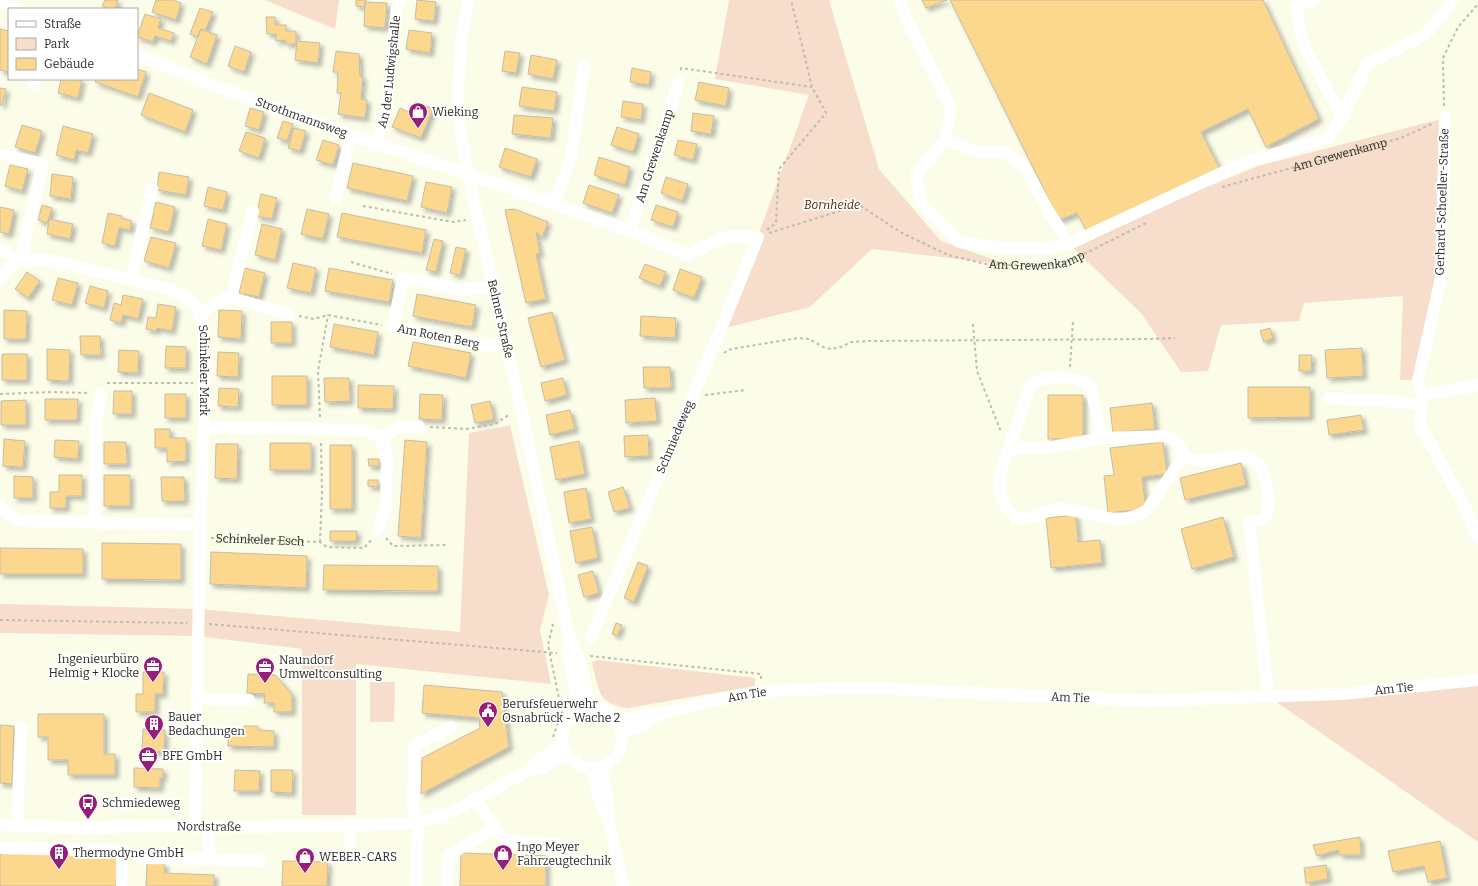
<svg xmlns="http://www.w3.org/2000/svg" width="1478" height="886" font-family="Bitter,serif">
<defs>
<filter id="shadow"><feDropShadow dx="3.5" dy="3.5" stdDeviation="2" flood-color="#0004"/></filter>
</defs>
<rect width="100%" height="100%" fill="#fbfde9"/>
<path fill="#f7ddcb" d="M265 0H339L335 29Z
M729 0H829L879 169 941 241 1009 265 872 249 810 307 721 329 758 236 809 95 715 79Z
M1445 118 1441 278 1418 380H1400L1403 296 1304 303 1299 321 1221 325 1208 371 1181 372 1141 313 1069 244 1258 166Z
M510 425 549 595 540 630 551 684 356 664V815H302V649L197 636 0 633V604L198 609 460 632 469 433Z
M597 660 755 678V686L628 708C597 704 599 690 592 663Z
M1478 680V842L1268 696Z
M370 682H395L394 722H370Z"/>
<path fill="#fbd88d" stroke="#c5bcab" filter="url(#shadow)" d="M105 0H118L115 9H110L102 6Z
M156 0H173L181 3 176 20 152 12Z
M356 0H366L365 7 356 6Z
M417 0 436 2 434 21 415 19Z
M922 0H947L926 8Z
M950 0H1263L1319 119 1266 147 1248 109 1201 132 1220 169 1088 234 1077 213 1059 220Z
M365 2 387 3 385 28 364 26Z
M200 8 213 12 205 31 201 29 197 37 190 34Z
M145 14 161 19 158 28 174 33 171 41 155 36 153 42 137 37Z
M266 17H275V25H286V31H296V44H286V40L276 41V34H267Z
M0 29 9 31V72L0 70Z
M201 29 217 35 207 64 190 57Z
M409 30 432 33 430 53 406 49Z
M297 41 320 43 318 63 295 60Z
M235 46 251 52 244 72 228 66Z
M336 51 359 54 360 76 363 77 361 99 367 100 365 118 338 114 341 93H337L338 72H333Z
M505 51 520 53 516 73 502 71Z
M531 55 557 60 553 79 528 74Z
M632 68 651 72 649 85 630 82Z
M137 69 146 72 138 97 95 82 96 79H137Z
M61 79H82L78 98 58 93Z
M699 82 729 88 726 106 695 100Z
M522 87 557 92 554 111 519 106Z
M0 88 6 89 2 105H0Z
M149 93 193 110 185 132 141 115Z
M623 101 643 104 641 120 621 117Z
M416 102 433 109 421 138 392 127 400 108 411 113Z
M250 108 264 112 259 130 245 126Z
M693 113 714 116 711 134 691 131Z
M514 115 553 118 551 138 512 134Z
M283 121 293 124 287 141 277 138Z
M22 125 42 131 35 153 15 147Z
M63 126 93 134 88 153 76 150 74 160 56 155Z
M617 127 639 134 633 152 611 145Z
M294 128 306 131 300 151 288 148Z
M246 132 265 138 259 158 239 151Z
M323 140 339 145 333 165 316 160Z
M678 140 697 144 693 160 674 155Z
M505 148 537 159 531 177 499 167Z
M599 157 630 167 625 185 594 175Z
M353 163 413 176 407 201 347 188Z
M10 165 28 169 22 191 5 186Z
M159 172 189 177 186 195 157 190Z
M52 174 73 177 71 199 50 196Z
M666 177 688 184 682 201 661 193Z
M426 182 452 187 447 213 421 207Z
M589 185 619 195 612 213 583 203Z
M208 187 227 192 223 210 204 206Z
M261 194 277 198 272 219 256 216Z
M156 202 175 207 169 232 150 228Z
M42 205 52 208 47 223 38 220Z
M656 205 678 212 673 227 651 220Z
M0 207 14 210 9 234 0 232Z
M307 209 329 214 323 239 301 234Z
M514 209 548 222 542 237 536 232 540 253 536 254 546 299 526 303 505 210Z
M108 213 122 216 121 218 132 221 130 230 119 228 115 246 102 243Z
M342 213 426 230 422 253 337 237Z
M49 219 73 224 70 239 47 234Z
M208 219 227 224 221 250 202 246Z
M262 224 282 229 275 260 255 255Z
M151 237 176 243 169 268 144 261Z
M434 239 443 241 436 272 426 270Z
M456 247 466 249 460 275 450 273Z
M293 263 316 268 311 293 287 288Z
M645 264 666 272 660 286 639 278Z
M245 268 265 273 259 297 239 293Z
M329 268 393 280 389 302 325 291Z
M680 269 702 277 694 298 673 290Z
M27 272 40 281 28 298 15 289Z
M58 278 78 283 72 305 52 300Z
M90 286 108 291 104 308 85 303Z
M417 294 476 305 472 327 413 316Z
M123 295 143 299 138 319 123 315 121 323 110 320 114 303 121 305Z
M158 304 176 307 172 331 157 328 156 331 146 329 148 317 156 318Z
M4 310 27 311 26 339H4Z
M219 310 242 311 241 339 218 337Z
M552 312 565 360 541 367 528 318Z
M641 316 676 318 675 338 640 336Z
M271 322H292V343H271Z
M334 324 378 332 374 355 330 347Z
M1270 328 1273 338 1264 342 1260 331Z
M80 336H100L101 355H81Z
M413 342 471 353 466 378 408 366Z
M166 346 186 347V368H165Z
M1362 348 1363 376 1327 378 1325 350Z
M47 349 70 350 69 381 47 380Z
M119 350 139 351 138 373 118 372Z
M218 352 239 353 238 377 217 376Z
M2 354H27V380H2Z
M1299 355H1312L1311 371H1299Z
M643 367H670L671 388H644Z
M272 376H307V405H272Z
M324 378H349L350 401 325 402Z
M563 378 567 395 545 401 541 383Z
M358 385 394 386 393 409 358 408Z
M1248 387H1310V417L1248 418Z
M219 388 239 389 238 407 218 406Z
M114 391H132V414H113Z
M165 394H186V418H165Z
M420 394 443 395 442 420 419 419Z
M1048 395H1083V439H1048Z
M655 398 657 421 626 423 625 400Z
M45 399H78L77 420H45Z
M26 400V425H1V401Z
M490 401 494 419 475 423 471 405Z
M1152 403 1155 429 1113 433 1110 408Z
M570 410 575 429 550 435 546 415Z
M1361 415 1364 430 1329 435 1327 420Z
M155 429H170V438H186V461L167 462V448H155Z
M648 435 649 456 625 457 624 436Z
M4 439 25 441 23 467 3 466Z
M55 440 79 441 78 459 54 457Z
M405 440 427 442 421 538 398 536Z
M579 441 585 474 556 480 550 447Z
M104 442H126L127 464H104Z
M1163 442 1167 474 1142 477 1146 509 1108 513 1104 476 1114 475 1110 448Z
M270 443H311V470H270Z
M216 444H238L237 479 215 478Z
M330 445H352V509H330Z
M368 459H379V466H369Z
M1241 463 1246 485 1185 500 1180 478Z
M59 475H82V496H66V508H50V492H59Z
M104 475H130V506H104Z
M14 476 33 477V498H14Z
M161 477H184L185 501H162Z
M368 480H378V487L368 486Z
M623 487 630 508 614 512 608 492Z
M586 488 591 519 569 523 564 492Z
M1076 515 1078 542 1100 540 1102 563 1051 568 1046 518Z
M1223 517 1234 557 1192 569 1181 529Z
M592 527 598 558 576 563 570 531Z
M330 531H357L356 541H330Z
M102 543 181 544V580L102 579Z
M0 548 83 549V574H0Z
M211 552 307 556 306 588 210 584Z
M638 562 648 566 634 602 624 598Z
M324 565 438 566V591L323 590Z
M593 571 599 593 584 597 578 575Z
M616 623 622 625 617 636 612 634Z
M143 672H164L163 694H155V712H136V694H143Z
M248 674 275 675 292 694V712H274V703H264L265 694 247 693Z
M424 685 502 692 509 747 421 794 422 758 480 728 479 718 422 713Z
M38 714H104V754H115V775H68V760H48V737H38Z
M0 725 14 726 12 784 0 783Z
M244 726H258V730L274 731V747L228 746V729L244 730Z
M143 729 165 730 164 752 142 751Z
M134 768 163 769V778H160V788L134 787Z
M235 770 260 771 259 791H234Z
M271 770H293L292 793 271 792Z
M1360 837 1361 855H1340L1338 850 1317 856 1313 845Z
M1440 841 1447 878 1428 882 1424 866 1393 872 1388 851Z
M0 853 118 855 117 886H0Z
M461 853 546 856V886H460Z
M283 861 328 862 327 886H282Z
M147 863 165 864 164 873 214 875V886H146Z
M1326 865 1328 879 1306 883 1304 868Z"/>
<g fill="none" stroke-linecap="round" stroke-linejoin="round">
<g stroke="#bcbeae" stroke-width="2" stroke-dasharray="3 3" stroke-linecap="butt">
<path d="M681 70V68L812 87"/>
<path d="M1444 106 1443 58 1458 27 1478 4"/>
<path id="s1" d="M1222 187 1401 138 1434 123"/>
<path d="M363 206 453 222 466 220"/>
<path d="M767 230 776 223 779 169 826 113 812 87 791 0"/>
<path id="s2" d="M769 233 859 205 902 233 948 255 986 264 1036 266 1066 263 1148 222"/>
<path d="M351 262 392 274"/>
<path d="M299 316 314 319 328 315 382 325"/>
<path d="M973 324 977 371 1001 432"/>
<path d="M724 353 728 350 737 348 798 338 809 339 823 347 831 349 841 347 851 342 869 341 1150 339 1175 338"/>
<path d="M1070 367 1073 321"/>
<path d="M107 383H193"/>
<path d="M0 394 52 392 89 393"/>
<path d="M705 395 746 390"/>
<path d="M320 417 318 371 328 315"/>
<path d="M430 427 466 429 495 424 510 414"/>
<path id="s3" d="M211 538 320 542 327 547 364 548 371 540"/>
<path d="M386 538 393 546 447 545"/>
<path d="M320 542 322 492 321 440"/>
<path d="M0 620 187 623"/>
<path d="M209 624 557 653"/>
<path d="M590 656 761 674V682"/>
<path d="M553 737 562 713 548 645 553 624"/>
</g>
<g stroke="#fff" stroke-width="12">
<path id="s4" d="M469 0 462 34 458 93 461 133 468 175 521 409 569 636 578 655 591 708"/>
<path d="M899 0 906 18 951 108 945 139 916 175 921 203 959 242 997 247 1042 249 1069 244 1241 164 1328 138 1342 117 1303 44 1296 7 1313 0"/>
<path d="M0 2 19 9"/>
<path id="s5" d="M137 55 223 89 351 135 515 190 630 231 688 255 726 237H758L721 329 591 637"/>
<path d="M34 85 35 79"/>
<path d="M1342 117 1368 63 1426 34 1454 0"/>
<path d="M1445 118 1441 278 1418 380 1422 395 1420 425 1463 503 1478 538"/>
<path d="M945 139 980 153 1005 152 1025 168 1049 212 1069 244"/>
<path id="s6" d="M376 144 386 112 397 7 401 0"/>
<path d="M336 197 351 135"/>
<path d="M554 204 571 158 584 65"/>
<path id="s7" d="M630 231 679 81"/>
<path d="M0 248 20 261 43 164 5 155"/>
<path id="s8" d="M0 280 7 269 20 261 44 259 169 289 189 298 200 313 204 333V427L200 525 21 521 5 513 0 506"/>
<path d="M131 280 152 188"/>
<path id="s9" d="M493 287 461 290 403 277 393 327 488 346 505 343"/>
<path d="M231 297 253 211"/>
<path d="M200 313 228 297 288 314"/>
<path d="M1422 395 1478 385"/>
<path d="M1329 398 1402 402 1421 406"/>
<path d="M204 427 364 430 380 437 387 454 386 506 378 530"/>
<path d="M380 437 400 427H419"/>
<path d="M1008 449 1052 447 1104 438"/>
<path d="M1185 454 1147 510C1114 531 1090 508 1057 509 1048 510 1042 514 1034 516 1029 518 1023 518 1018 519L1006 508 1000 491V474L1028 392 1033 383 1043 379 1060 377 1079 380 1091 387 1100 430 1104 438 1166 436 1176 441 1182 451 1191 459 1201 461 1239 456 1252 459 1261 467 1265 478 1269 496 1267 512 1263 520 1249 522 1268 696"/>
<path d="M95 523 96 418 101 394"/>
<path d="M569 637 568 654 580 711"/>
<path d="M197 699 249 700"/>
<circle cx="592" cy="738" r="30"/>
<path id="s10" d="M617 721 642 715 665 713 697 704 743 695 777 690 874 688 1144 701 1342 694 1478 680"/>
<path d="M621 733 644 725 661 715"/>
<path d="M601 767 607 794 608 817 623 886"/>
<path d="M591 768 598 796 605 812"/>
<path d="M531 769 538 760 563 745"/>
<path d="M475 799 501 835 510 841 555 844"/>
<path id="s11" d="M0 825 87 828 139 826 253 827 384 825 418 823 452 812 531 769H541L567 754"/>
<path d="M17 826 21 727"/>
<path d="M195 827 200 525"/>
<path d="M350 844V825"/>
<path d="M0 848 122 851V886"/>
<path d="M142 858 209 859V827"/>
<path d="M209 859 261 861"/>
<path d="M416 886 418 823 413 807 414 746 451 727"/>
<path d="M447 886 448 862 450 854 496 828"/>
</g>
</g>
<defs>
<symbol id="shop-pin" viewBox="-11 -11 22 30"><path d="M0 17L-7.5 6A9.5 9.5 0 1 1 7.5 6Z" fill="#951e7b" stroke="#fff"/><path d="M-5-2.5h2.3a2.7 3.5 0 0 1 5.4 0H5L5.5 6h-11ZM-1.5-2.5h3a1.5 2.3 0 0 0-3 0Z" fill="#fff"/></symbol>
<symbol id="office-pin" viewBox="-11 -11 22 30"><path d="M0 17L-7.5 6A9.5 9.5 0 1 1 7.5 6Z" fill="#951e7b" stroke="#fff"/><path d="M-6-3h4V-5.5h4V-3h4V5H-6ZM-1-4.5V-3h2v-1.5ZM-6 0V1H6V0Z" fill="#fff"/></symbol>
<symbol id="civic-pin" viewBox="-11 -11 22 30"><path d="M0 17L-7.5 6A9.5 9.5 0 1 1 7.5 6Z" fill="#951e7b" stroke="#fff"/><path d="M-.6-6.5H3V-4.5H.6V-3L4-1V1h2V6H-6V1h2V-1L-.6-3ZM-1.2 2.5V6h2.4V2.5Z" fill="#fff"/></symbol>
<symbol id="building-pin" viewBox="-11 -11 22 30"><path d="M0 17L-7.5 6A9.5 9.5 0 1 1 7.5 6Z" fill="#951e7b" stroke="#fff"/><path d="M-4-6H4V6H1V3H-1V6H-4ZM-2.5-4.3h1.7v1.8h-1.7ZM.8-4.3h1.7v1.8H.8ZM-2.5-1h1.7V.8h-1.7ZM.8-1h1.7V.8H.8Z" fill="#fff"/></symbol>
<symbol id="bus-pin" viewBox="-11 -11 22 30"><path d="M0 17L-7.5 6A9.5 9.5 0 1 1 7.5 6Z" fill="#951e7b" stroke="#fff"/><path d="M-5-6H5V4H4V6H2V4H-2V6H-4V4H-5ZM-3.5-4V0h7V-4ZM-3.5 1.2v1.5H-2V1.2ZM2 1.2v1.5H3.5V1.2Z" fill="#fff"/></symbol>
</defs>
<g fill-rule="evenodd">
<use href="#shop-pin" x="407" y="101" width="22" height="30"/>
<use href="#office-pin" x="142" y="655" width="22" height="30"/>
<use href="#office-pin" x="254" y="656" width="22" height="30"/>
<use href="#civic-pin" x="477" y="700" width="22" height="30"/>
<use href="#building-pin" x="143" y="713" width="22" height="30"/>
<use href="#office-pin" x="137" y="745" width="22" height="30"/>
<use href="#bus-pin" x="77" y="792" width="22" height="30"/>
<use href="#building-pin" x="48" y="842" width="22" height="30"/>
<use href="#shop-pin" x="492" y="843" width="22" height="30"/>
<use href="#shop-pin" x="294" y="846" width="22" height="30"/>
</g>
<g text-anchor="middle" dominant-baseline="central" stroke-width="3.5" stroke-linejoin="round" paint-order="stroke">
<g font-size="12" fill="#2a2b24" stroke="#fff">
<text stroke="none"><textPath href="#s6" startOffset="74">An der Ludwigshalle</textPath></text>
<text stroke="none"><textPath href="#s5" startOffset="176">Strothmannsweg</textPath></text>
<text stroke="none"><textPath href="#s1" startOffset="122">Am Grewenkamp</textPath></text>
<text stroke="none"><textPath href="#s7" startOffset="79">Am Grewenkamp</textPath></text>
<text transform="translate(1442 202) rotate(-88)">Gerhard-Schoeller-Straße</text>
<text stroke="none"><textPath href="#s2" startOffset="287">Am Grewenkamp</textPath></text>
<text stroke="none"><textPath href="#s4" startOffset="324">Belmer Straße</textPath></text>
<text stroke="none"><textPath href="#s9" startOffset="189">Am Roten Berg</textPath></text>
<text stroke="none"><textPath href="#s8" startOffset="279">Schinkeler Mark</textPath></text>
<text transform="translate(675 437) rotate(-67)">Schmiedeweg</text>
<text stroke="none"><textPath href="#s3" startOffset="49">Schinkeler Esch</textPath></text>
<text stroke="none"><textPath href="#s10" startOffset="781">Am Tie</textPath></text>
<text stroke="none"><textPath href="#s10" startOffset="133">Am Tie</textPath></text>
<text stroke="none"><textPath href="#s10" startOffset="457">Am Tie</textPath></text>
<text stroke="none"><textPath href="#s11" startOffset="209">Nordstraße</textPath></text>
</g>
<g font-size="12" fill="#2a2b24" stroke="#fff" text-anchor="start">
<text x="432" y="112">Wieking</text>
<text x="139" y="659" text-anchor="end">Ingenieurbüro<tspan x="139" dy="14">Helmig + Klocke</tspan></text>
<text x="279" y="660">Naundorf<tspan x="279" dy="14">Umweltconsulting</tspan></text>
<text x="502" y="704">Berufsfeuerwehr<tspan x="502" dy="14">Osnabrück - Wache 2</tspan></text>
<text x="168" y="717">Bauer<tspan x="168" dy="14">Bedachungen</tspan></text>
<text x="162" y="756">BFE GmbH</text>
<text x="102" y="803">Schmiedeweg</text>
<text x="517" y="847">Ingo Meyer<tspan x="517" dy="14">Fahrzeugtechnik</tspan></text>
<text x="73" y="853">Thermodyne GmbH</text>
<text x="319" y="857">WEBER-CARS</text>
</g>
<g font-size="12" font-style="italic" fill="#4e2600" stroke="#fff">
<text x="832" y="205">Bornheide</text>
</g>
</g>
<rect x="8" y="8" width="130" height="72" fill="#ffffff" stroke="#aaaaa7"/>
<rect x="16" y="21" width="20" height="6" fill="#ffffff" stroke="#aaaaa7"/>
<text x="44" y="28" font-size="12" fill="#2a2b24">Straße</text>
<rect x="16" y="38" width="20" height="12" fill="#f7ddcb" stroke="#aaaaa7"/>
<text x="44" y="48" font-size="12" fill="#2a2b24">Park</text>
<rect x="16" y="58" width="20" height="12" fill="#fbd88d" stroke="#aaaaa7"/>
<text x="44" y="68" font-size="12" fill="#2a2b24">Gebäude</text>
</svg>
